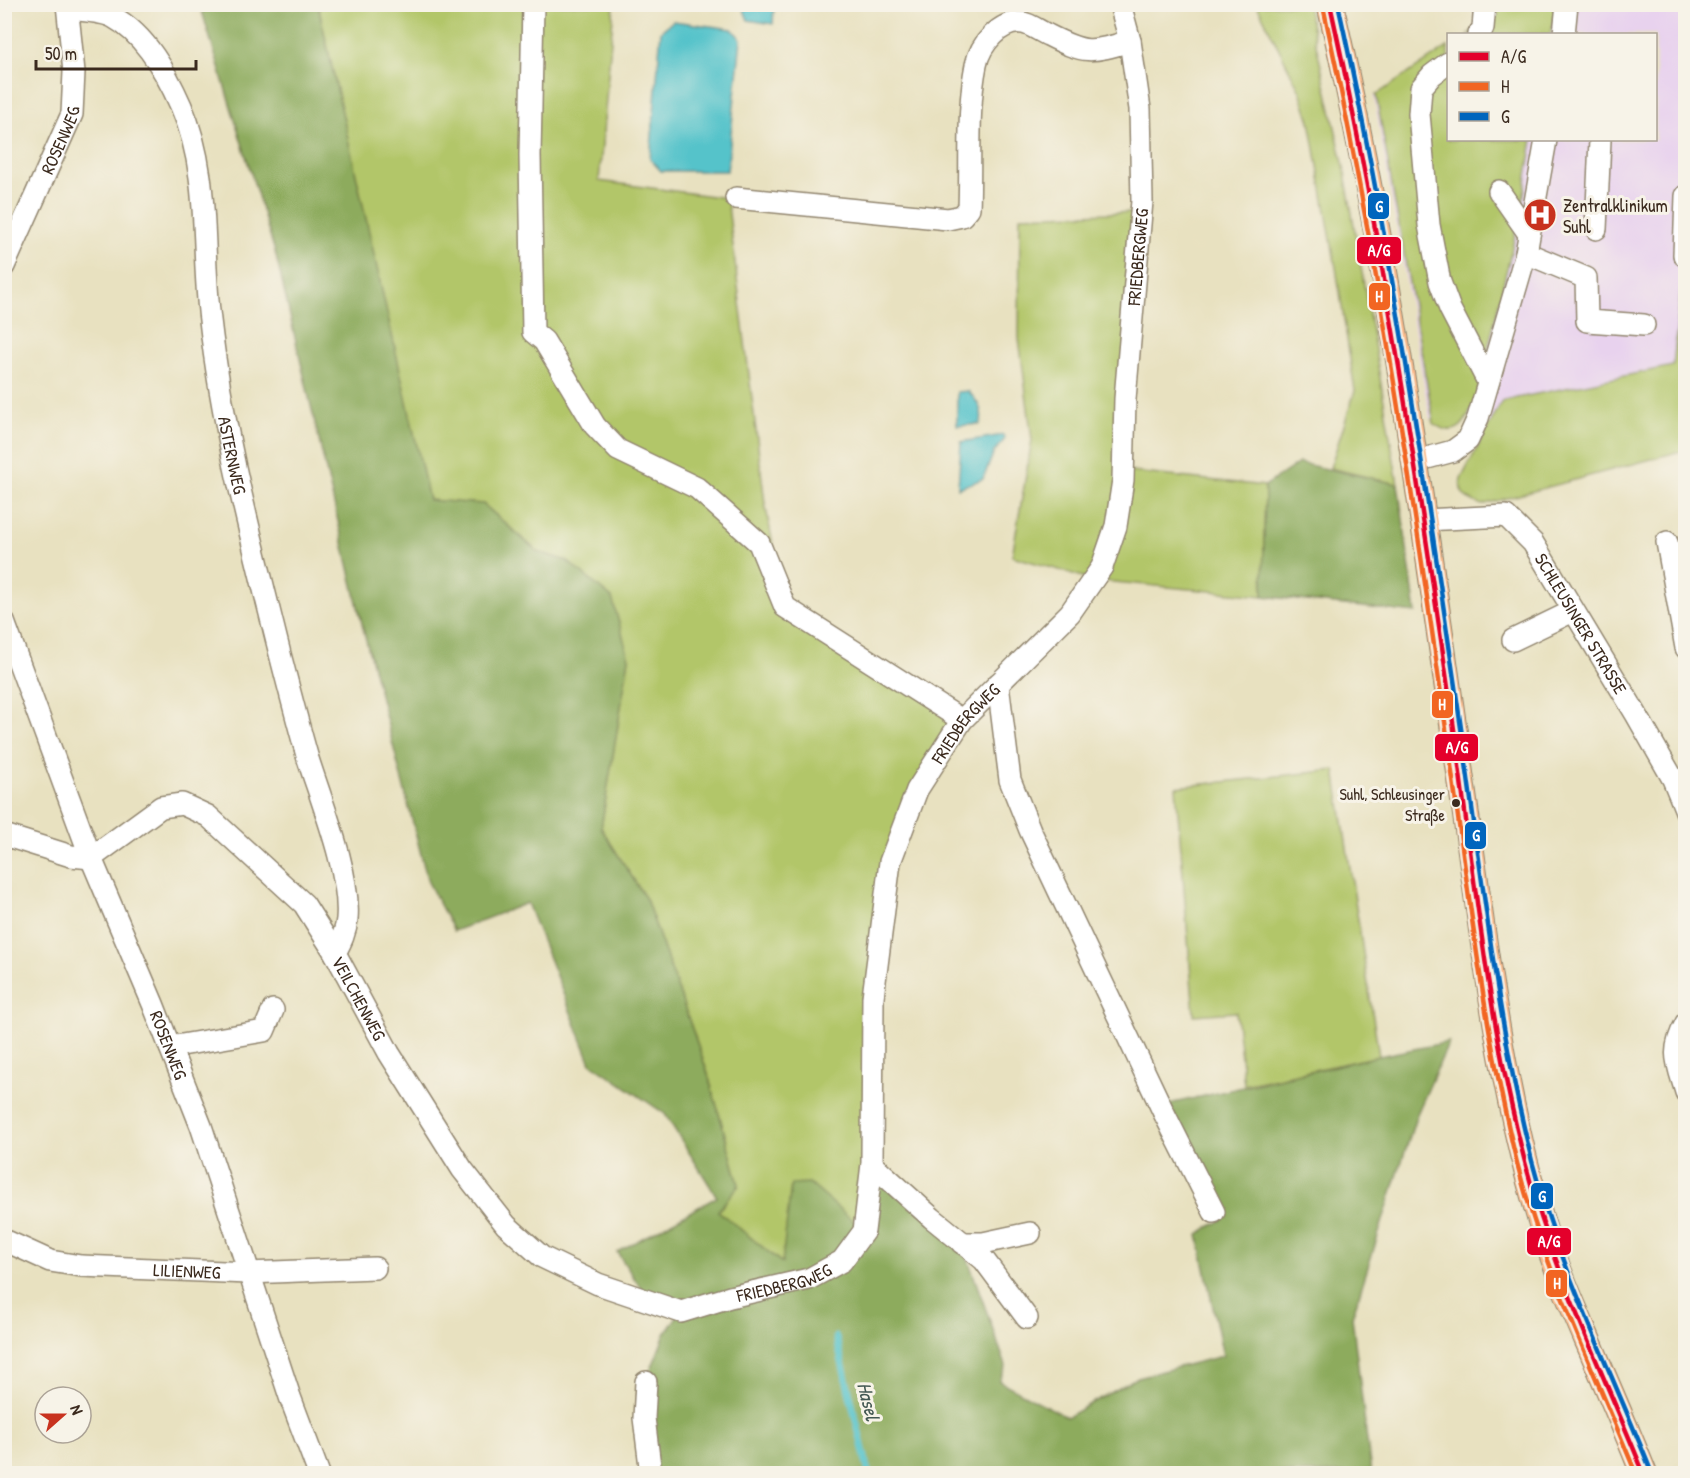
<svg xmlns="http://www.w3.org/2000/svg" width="1690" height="1478" font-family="'Patrick Hand',sans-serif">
<rect width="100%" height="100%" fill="#f7f3e8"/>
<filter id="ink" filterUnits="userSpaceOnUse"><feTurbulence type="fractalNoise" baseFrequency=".0167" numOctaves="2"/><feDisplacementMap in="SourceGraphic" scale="12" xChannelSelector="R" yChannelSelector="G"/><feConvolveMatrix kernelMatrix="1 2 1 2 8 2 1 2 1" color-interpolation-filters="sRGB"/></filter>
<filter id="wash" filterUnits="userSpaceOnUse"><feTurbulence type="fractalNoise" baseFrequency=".008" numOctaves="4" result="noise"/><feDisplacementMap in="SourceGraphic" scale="24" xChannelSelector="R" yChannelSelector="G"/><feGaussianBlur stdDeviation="1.35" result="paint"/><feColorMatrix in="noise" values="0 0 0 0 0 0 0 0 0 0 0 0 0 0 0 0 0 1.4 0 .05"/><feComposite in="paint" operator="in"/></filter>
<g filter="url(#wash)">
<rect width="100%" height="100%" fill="#e8e1c0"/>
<path fill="#e8d2ee" d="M1472 5H1685L1686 290 1681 291 1673 366 1502 401 1489 424 1470 415 1466 421 1451 430 1438 427 1430 418 1374 96 1415 72 1448 140H1656V34H1468L1477 28Z"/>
<path fill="#b2c669" stroke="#767844" stroke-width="1.5" d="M318 5H614L599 181 727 198 765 503 785 607 962 720 890 862 864 1231 782 1263 718 1211 739 1185 707 1071 646 899 601 828 629 658 567 561 538 552 483 504 429 501Z
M1257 5H1307L1344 167 1398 484 1330 468 1355 391 1336 268 1310 121 1300 91Z
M1496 5H1556L1551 34H1468L1498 15Z
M1448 47V140H1533L1522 206 1476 399C1467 420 1459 441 1434 424L1376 95Z
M1141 212 1123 471 1265 486 1263 596 1093 580 1012 556 1032 440 1019 338 1020 216Z
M1685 290V450L1482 505C1468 499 1458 496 1461 479L1502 401 1673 366 1681 291Z
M1335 770 1379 1056 1244 1085 1236 1012 1194 1015 1176 787Z"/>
<path fill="#8dab5d" stroke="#646a3e" stroke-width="1.5" d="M200 5H318L429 500 483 504 538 552 567 561 612 598 629 658 601 828 646 899 707 1071 739 1185 718 1211 782 1263 791 1184 809 1183 864 1230 872 1164 962 1243 1006 1366 999 1381 1067 1417 1138 1377 1223 1356 1198 1234 1223 1219 1169 1104 1379 1056 1449 1042 1417 1114 1352 1317 1371 1473H651L646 1382 665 1334 680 1312 650 1302 617 1252 717 1197 665 1114 591 1063 527 903 454 931 428 882 363 628 275 252Z
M1299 463 1398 484 1416 613 1263 596 1265 486Z"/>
<path fill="#55c3ca" stroke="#487674" stroke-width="1.5" d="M742 5H774L773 24 748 20Z
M673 21 732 29 741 39 727 171H661L650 159 661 31Z
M968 391C977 400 985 412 980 424L957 426V392Z
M1003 435 1005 439 994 452 983 479 958 488 961 442Z"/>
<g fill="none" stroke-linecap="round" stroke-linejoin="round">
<path stroke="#55c3ca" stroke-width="7" d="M836 1337 869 1474"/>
</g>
</g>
<g filter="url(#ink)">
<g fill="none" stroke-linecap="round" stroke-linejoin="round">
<defs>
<g id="minor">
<path d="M533 4 530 155 533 332 544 341 595 426 618 450 697 488 759 543 785 607 962 720"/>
<path id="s1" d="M68 9C81 11 101 11 113 17 146 35 167 74 181 106 211 174 201 249 210 320 223 434 253 544 280 654 289 689 298 724 308 759 322 803 351 875 347 919 346 932 341 942 335 953"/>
<path d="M1479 34 1483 28 1485 4"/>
<path d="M1564 34 1567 4"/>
<path d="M1448 63 1432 75 1421 88 1419 114 1429 225 1440 282 1450 309 1488 382"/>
<path d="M1499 191 1529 234"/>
<path d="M1686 196 1684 255H1686"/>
<path d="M736 198 948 219 962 216 969 208C971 164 967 108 976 65 980 45 1000 20 1023 23 1030 24 1041 32 1048 35 1085 54 1090 53 1130 41"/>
<path d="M1596 229 1600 140"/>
<path d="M1526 253 1586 278 1587 321 1644 325"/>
<path id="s2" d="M4 266 72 114 74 72 67 4"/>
<path d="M1416 461 1453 451 1468 440 1478 418 1526 253 1546 140"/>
<path id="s3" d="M1424 520 1506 516 1533 543 1636 714 1673 779 1686 811"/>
<path d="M1667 542 1686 648"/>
<path id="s4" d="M4 622 91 858 153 1004 201 1126 290 1397 319 1474"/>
<path d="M1513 640 1573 611"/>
<path d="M998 684 1010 780 1030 830 1164 1113 1214 1212"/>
<path id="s5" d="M4 835 71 856 91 858 161 807 182 804 208 816 304 904 335 953 389 1053 462 1169 506 1225 542 1257 598 1284 681 1312 730 1297 809 1279 842 1261 864 1231 872 1164 873 997 890 862 917 790 962 720 1070 613 1102 567 1116 526 1123 480 1125 399 1142 201 1140 109 1130 41 1120 4"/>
<path d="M1686 1023C1670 1052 1677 1062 1686 1092"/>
<path d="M170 1047 264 1031 273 1010"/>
<path d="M872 1164 932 1218 984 1260 1027 1318"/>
<path id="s6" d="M4 1240 50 1261 81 1266 248 1273 375 1268"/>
<path d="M962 1243H983L1030 1233"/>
<path d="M646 1382 644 1418 651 1474"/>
</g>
<path id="major" d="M1330 4C1389 256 1422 511 1459 766 1481 916 1496 1069 1539 1214 1554 1265 1576 1313 1597 1362 1613 1399 1629 1436 1644 1474"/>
</defs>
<use href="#minor" stroke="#92866f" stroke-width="24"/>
<use href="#major" stroke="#92866f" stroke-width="28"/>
<use href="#minor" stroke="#fff" stroke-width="21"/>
<use href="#major" stroke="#fbbb8c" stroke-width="26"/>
<defs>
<path id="bus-1" d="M1330 4C1383 244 1419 486 1454 729 1474 873 1488 1021 1525 1162 1553 1271 1602 1370 1644 1474"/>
<path id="bus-2" d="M1323 6C1375 243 1411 482 1445 722 1466 869 1481 1018 1517 1163 1545 1271 1594 1370 1636 1474"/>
<path id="bus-3" d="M1338 4C1391 244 1426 485 1461 728 1482 872 1496 1019 1532 1161 1560 1269 1610 1368 1651 1471"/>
</defs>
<use href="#bus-1" stroke="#f7f3e8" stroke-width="9"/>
<use href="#bus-2" stroke="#f7f3e8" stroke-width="9"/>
<use href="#bus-3" stroke="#f7f3e8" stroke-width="9"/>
<use href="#bus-1" stroke="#e4002b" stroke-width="4.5"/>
<use href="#bus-2" stroke="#f26522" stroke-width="4.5"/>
<use href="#bus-3" stroke="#0065bd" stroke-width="4.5"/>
</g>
</g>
<defs>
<symbol id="hospital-disc" viewBox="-11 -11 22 22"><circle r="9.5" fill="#c8321e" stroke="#f7f3e8"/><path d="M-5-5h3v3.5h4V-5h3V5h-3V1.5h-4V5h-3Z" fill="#fff"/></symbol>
</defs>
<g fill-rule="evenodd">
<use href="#hospital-disc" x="1521" y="196" width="38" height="38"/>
</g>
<circle fill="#3b2a1e" stroke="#f7f3e8" stroke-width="2" cx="1456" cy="803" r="5"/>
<g text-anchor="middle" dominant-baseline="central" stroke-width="6" stroke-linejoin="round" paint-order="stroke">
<g font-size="16" fill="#3b2a1e" stroke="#f7f3e8" text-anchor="end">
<text x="1445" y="794">Suhl, Schleusinger<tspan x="1445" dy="21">Straße</tspan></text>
</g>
<g font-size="18" fill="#3b2a1e" stroke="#f7f3e8">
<text stroke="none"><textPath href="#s2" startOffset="138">ROSENWEG</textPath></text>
<text stroke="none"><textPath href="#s5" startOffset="2194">FRIEDBERGWEG</textPath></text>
<text stroke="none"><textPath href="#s1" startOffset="514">ASTERNWEG</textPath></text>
<text stroke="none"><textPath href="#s3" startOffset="214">SCHLEUSINGER STRASSE</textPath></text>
<text stroke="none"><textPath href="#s5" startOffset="1672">FRIEDBERGWEG</textPath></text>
<text stroke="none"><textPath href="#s5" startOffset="466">VEILCHENWEG</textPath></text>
<text stroke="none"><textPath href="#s4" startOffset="454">ROSENWEG</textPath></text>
<text stroke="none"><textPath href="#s6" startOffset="188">LILIENWEG</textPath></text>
<text stroke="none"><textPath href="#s5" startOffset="1042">FRIEDBERGWEG</textPath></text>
</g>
<g font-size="18" fill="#3b2a1e" stroke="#f7f3e8" text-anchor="start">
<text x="1563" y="205">Zentralklinikum<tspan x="1563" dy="21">Suhl</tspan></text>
</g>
<g font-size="20" font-style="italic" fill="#435852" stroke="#f7f3e8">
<text transform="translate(869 1401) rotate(76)">Hasel</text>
</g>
</g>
<g stroke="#f7f3e8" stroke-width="2">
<rect x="1367" y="192" width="23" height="28" rx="6" fill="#0065bd"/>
<rect x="1356" y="236" width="46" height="29" rx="6" fill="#e4002b"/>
<rect x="1368" y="282" width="23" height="29" rx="6" fill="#f26522"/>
<rect x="1431" y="690" width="23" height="29" rx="6" fill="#f26522"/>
<rect x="1434" y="733" width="45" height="29" rx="6" fill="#e4002b"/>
<rect x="1464" y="821" width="23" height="29" rx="6" fill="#0065bd"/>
<rect x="1530" y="1182" width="24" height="28" rx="6" fill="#0065bd"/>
<rect x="1526" y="1227" width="46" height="29" rx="6" fill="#e4002b"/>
<rect x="1545" y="1269" width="23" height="29" rx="6" fill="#f26522"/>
</g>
<g font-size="16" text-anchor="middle" font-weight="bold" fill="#fff">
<text x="1379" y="212">G</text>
<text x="1379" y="256">A/G</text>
<text x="1379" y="302">H</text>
<text x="1442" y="710">H</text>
<text x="1457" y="753">A/G</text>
<text x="1476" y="841">G</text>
<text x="1542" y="1202">G</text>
<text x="1549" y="1247">A/G</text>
<text x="1557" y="1289">H</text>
</g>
<rect width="1690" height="1478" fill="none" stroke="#f7f3e8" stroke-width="24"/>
<rect x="1447" y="33" width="210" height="108" fill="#f7f3e8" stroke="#aca397" stroke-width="1.5"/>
<rect x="1459" y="52" width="30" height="9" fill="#e4002b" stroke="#aca397" stroke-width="1.5"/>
<text x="1501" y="63" font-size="18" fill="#3b2a1e">A/G</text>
<rect x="1459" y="82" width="30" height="9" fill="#f26522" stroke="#aca397" stroke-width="1.5"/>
<text x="1501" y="93" font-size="18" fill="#3b2a1e">H</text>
<rect x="1459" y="112" width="30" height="9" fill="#0065bd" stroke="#aca397" stroke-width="1.5"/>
<text x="1501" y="123" font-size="18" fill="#3b2a1e">G</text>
<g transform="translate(63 1415) rotate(69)"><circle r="28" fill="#f7f3e8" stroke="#aca397" stroke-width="1.5"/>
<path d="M0-4.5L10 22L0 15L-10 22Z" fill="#c8321e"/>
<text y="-9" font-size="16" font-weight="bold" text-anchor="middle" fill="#3b2a1e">N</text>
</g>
<path d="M36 60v9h160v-9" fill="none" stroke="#3b2a1e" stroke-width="3"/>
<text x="45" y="60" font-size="18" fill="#3b2a1e" stroke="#f7f3e8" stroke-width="4.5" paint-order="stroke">50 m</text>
</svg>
